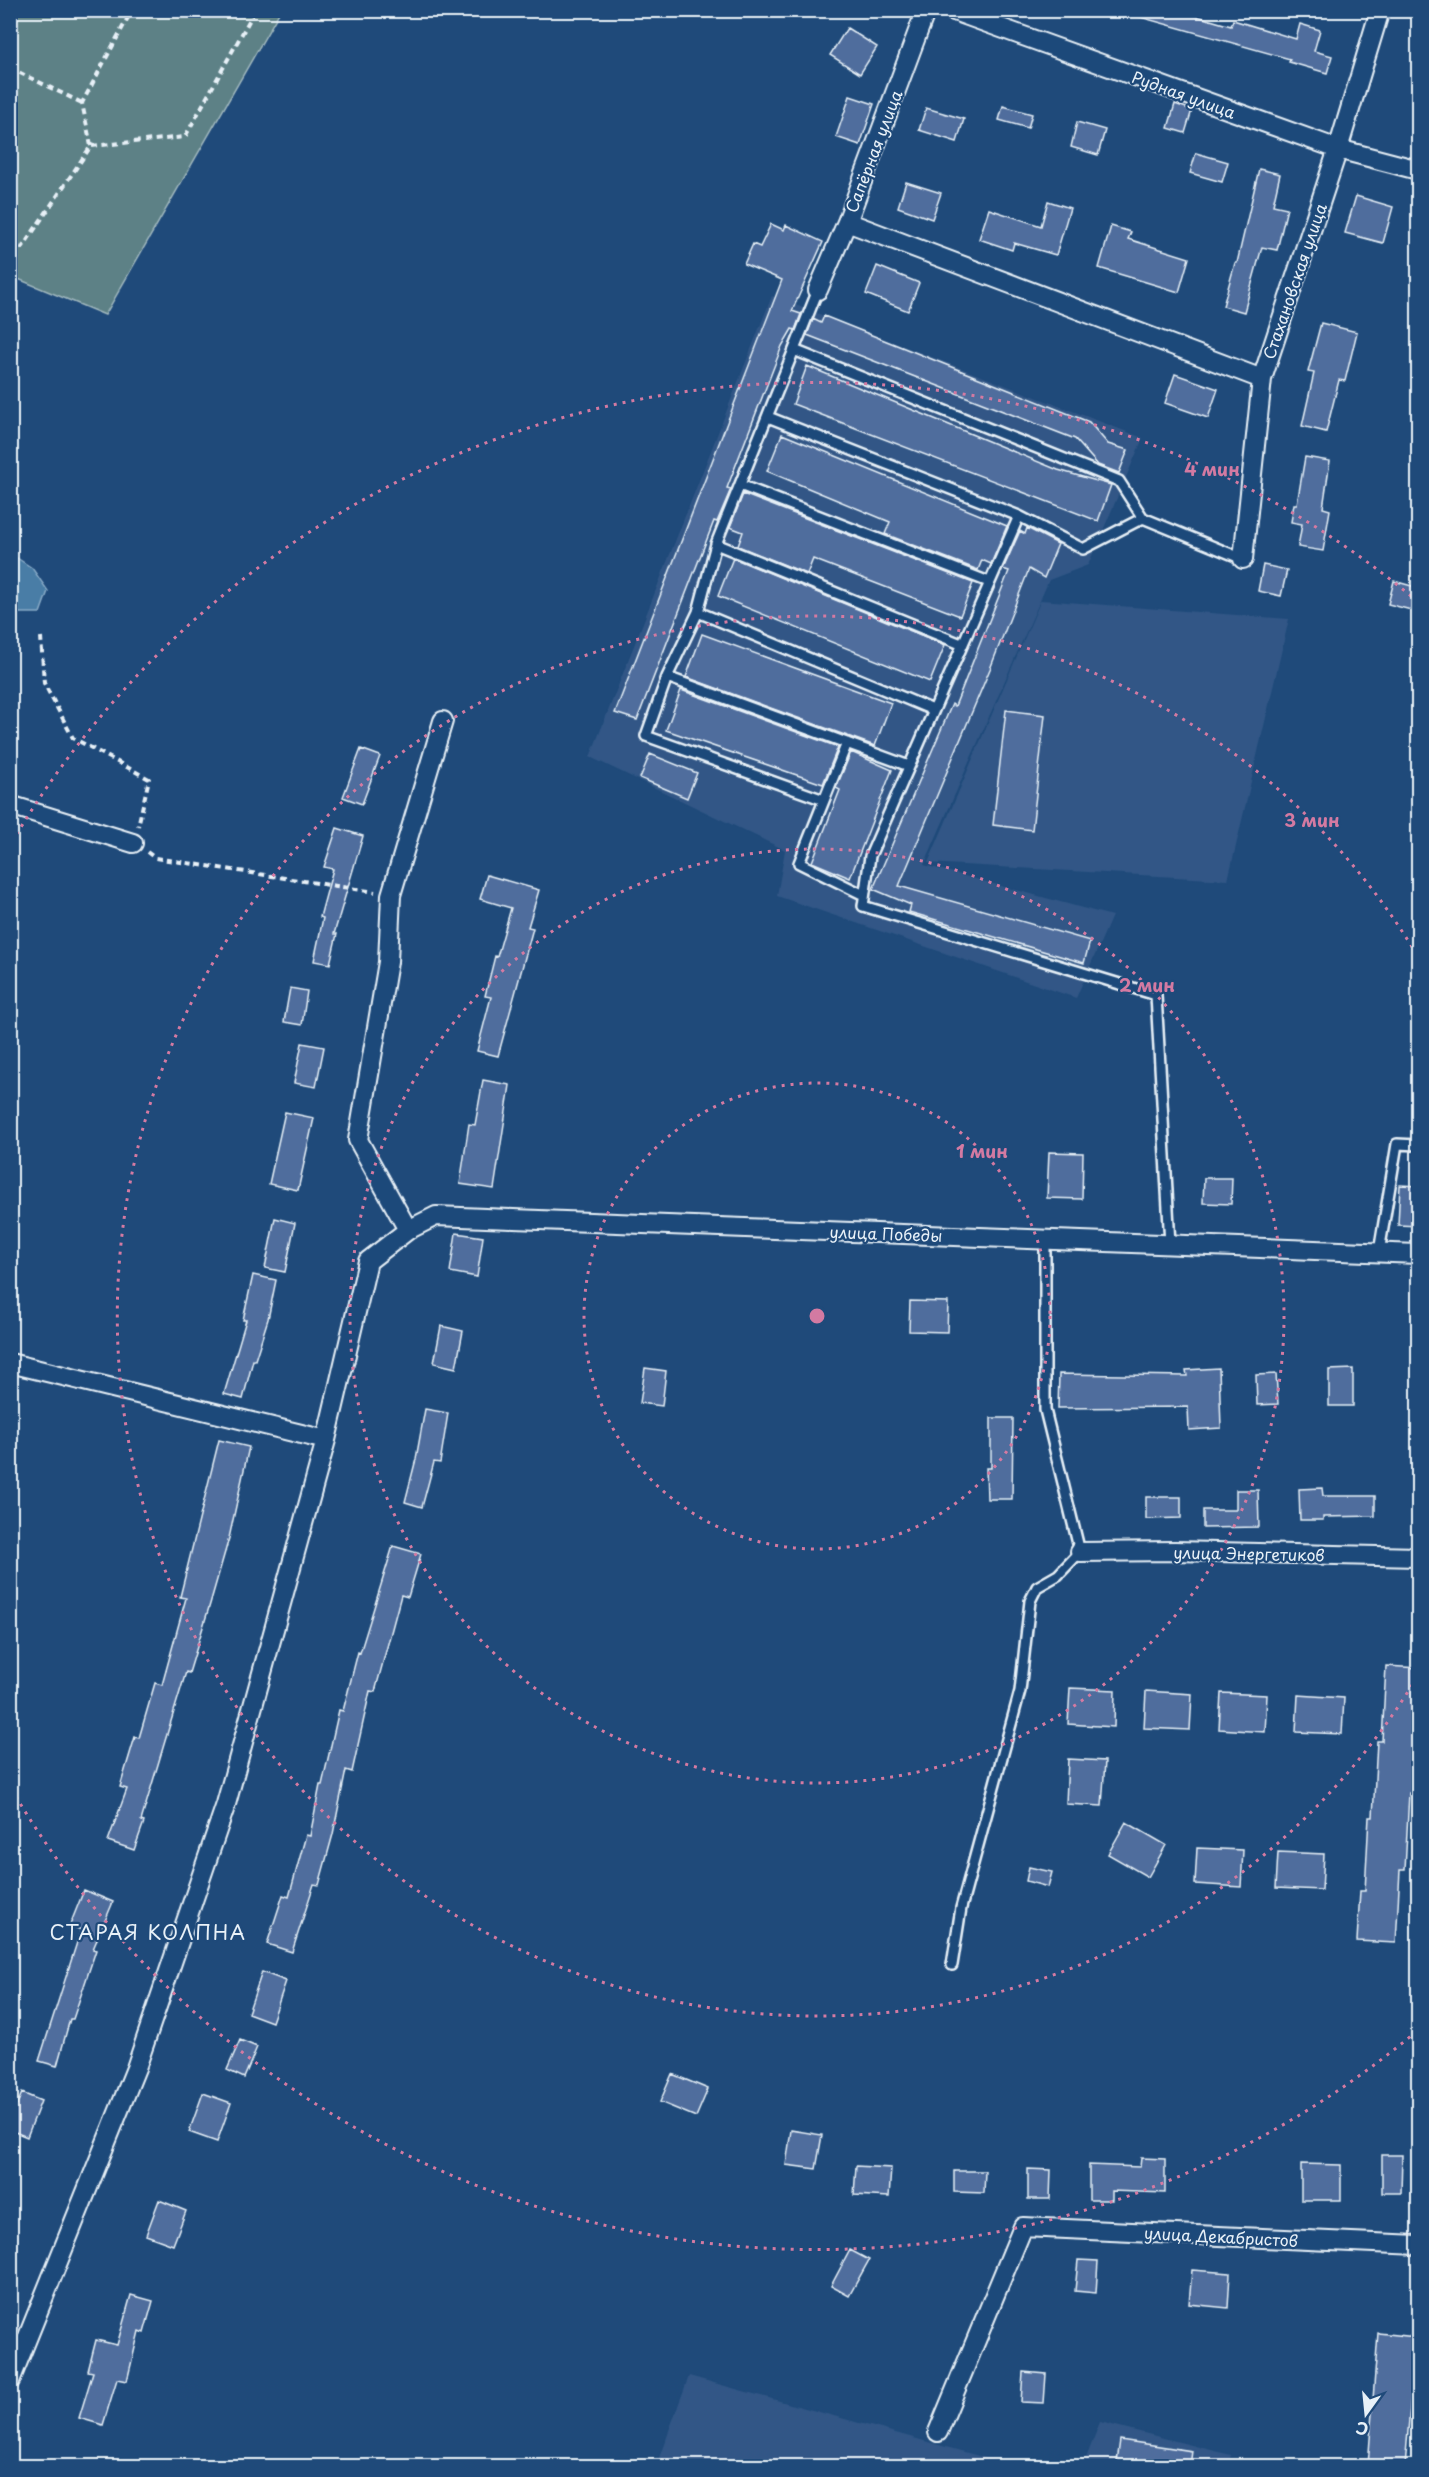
<svg xmlns="http://www.w3.org/2000/svg" width="1429" height="2477" font-family="'Playpen Sans',sans-serif">
<rect width="100%" height="100%" fill="#1f4a7a"/>
<filter id="ink" filterUnits="userSpaceOnUse"><feTurbulence type="fractalNoise" baseFrequency=".0167" numOctaves="2"/><feDisplacementMap in="SourceGraphic" scale="12" xChannelSelector="R" yChannelSelector="G"/><feConvolveMatrix kernelMatrix="1 2 1 2 8 2 1 2 1" color-interpolation-filters="sRGB"/></filter>
<g filter="url(#ink)">
<path fill="#315786" d="M772 296 1143 438 1088 565 1049 580 924 865 1112 916 1076 998 777 896 785 850 590 757Z
M1041 600 1289 619 1228 880 928 863Z
M689 2376 1015 2466H1016H656Z
M1100 2422 1231 2455 1228 2466H1083Z"/>
<path fill="#5d8186" stroke="#a2b9bf" stroke-width="1.5" d="M10 11H280L105 315 11 276Z"/>
<path fill="#497da6" stroke="#89abc7" stroke-width="1.5" d="M11 554 32 568 48 591 40 613H11Z"/>
<path fill="#4f6d9d" stroke="#e8f1f8" stroke-width="1.5" d="M1133 10H1176L1231 26 1233 20 1296 39 1300 24 1320 30 1314 51 1332 56 1327 73 1289 62 1290 59 1133 15Z
M847 28 877 47 860 74 830 55Z
M850 96 874 104 860 145 836 137Z
M1175 104 1192 110 1185 133 1168 128Z
M1003 106 1032 114 1028 128 999 120Z
M926 108 964 119 957 142 919 130Z
M1077 122 1105 130 1098 155 1071 147Z
M1196 153 1228 162 1222 182 1190 173Z
M1259 169 1280 174 1273 205 1287 208 1277 250 1262 247 1244 312 1223 306 1235 263H1237Z
M906 182 941 193 932 219 898 207Z
M1356 196 1393 207 1383 243 1345 233Z
M1048 201 1070 208 1056 255 1014 243 1012 250 979 239 989 209 1041 226Z
M771 224 784 230 786 225 823 242 792 311 801 314 795 330 792 329 782 346 727 488 731 489 717 522 714 521 637 720 615 713 782 280 744 264 753 244 760 247Z
M1111 226 1131 232 1128 239 1189 258 1179 292 1099 268Z
M877 266 919 283 908 311 866 294Z
M824 316 1089 422 1108 444 1128 450 1119 473 1098 465 1075 439 807 335 813 319 821 323Z
M1321 323 1357 332 1345 381 1339 380 1326 432 1302 426 1314 373 1308 372Z
M807 366 1058 470 1111 485 1098 521 793 404Z
M1175 374 1218 389 1208 418 1165 403Z
M782 434 1007 526 991 564 982 560 978 570 885 534 890 522 767 471Z
M1305 457 1330 461 1323 508 1330 510 1323 551 1298 547 1302 524 1291 522 1294 504H1297Z
M743 494 973 583 960 616 813 559 807 574 738 546 743 532 730 527Z
M1027 528 1058 544 1044 578 1029 569 990 669 899 886 1090 941 1084 963 909 912 911 905 873 889 952 704 955 706 1009 571 1003 569 1020 531 1025 534Z
M733 558 945 645 930 682 718 596Z
M1263 565 1287 570 1281 596 1258 591Z
M1394 581 1419 588V612L1388 604Z
M702 634 891 703 875 746 686 677Z
M681 690 838 747 823 784 666 730Z
M1006 710 1045 715 1032 830 993 825Z
M361 749 380 756 362 804 343 797Z
M851 752 892 770 850 878 812 862 840 790 836 788Z
M650 754 697 773 687 798 640 778Z
M337 828 363 836 334 934H337L330 964 314 961 323 918 320 917 333 869 324 867Z
M487 875 539 890 528 927 533 928 498 1056 477 1051 491 997 485 996 495 956 497 957 511 908 480 899Z
M290 988 307 991 302 1025 284 1022Z
M302 1043 324 1047 316 1087 294 1083Z
M483 1080 510 1085 494 1189 460 1184 469 1124 475 1125Z
M285 1112 314 1118 298 1190 269 1184Z
M1049 1152 1083 1153 1082 1199 1047 1198Z
M1204 1178H1232L1231 1204 1203 1203Z
M1400 1185 1419 1186V1226L1398 1225Z
M275 1218 295 1223 285 1272 265 1268Z
M456 1233 483 1237 477 1277 450 1272Z
M253 1275 276 1280 268 1319 255 1360H253L243 1399 224 1394 246 1320H243Z
M910 1301 948 1302 947 1332 909 1331Z
M441 1326 463 1331 456 1368 434 1363Z
M645 1368 666 1371 662 1406 640 1403Z
M1219 1368 1221 1428 1189 1430 1188 1407 1058 1408 1059 1374 1187 1376 1186 1370Z
M1353 1369V1406H1329V1370Z
M1276 1374 1278 1404 1257 1405 1256 1375Z
M425 1409 448 1413 440 1463 434 1462 422 1507 405 1502 416 1459Z
M991 1418H1013L1012 1499H987L986 1468H991Z
M219 1440 249 1447 229 1538 210 1604 189 1673 186 1672 168 1731 141 1821 144 1822 134 1850 108 1841 127 1789 120 1787 135 1737 139 1738 155 1683 162 1685 186 1598 180 1597Z
M1322 1488 1323 1496H1375V1516L1323 1517V1520H1300L1299 1489Z
M1236 1490H1258L1259 1527 1203 1528V1510H1236Z
M1146 1497H1181V1518L1146 1519Z
M393 1546 421 1554 408 1597 401 1595 375 1692 370 1691 352 1772 346 1770 333 1834 319 1885 314 1884 292 1952 267 1944 283 1895 289 1897 306 1835 310 1836 320 1785H322L339 1710 343 1711 358 1652 360 1653Z
M1386 1666 1419 1668V1719L1413 1793H1409L1405 1870H1400L1396 1943 1357 1941 1360 1891H1365L1369 1817H1373L1377 1741H1382Z
M1070 1688 1115 1690 1114 1727 1068 1724Z
M1146 1691 1192 1694 1190 1730 1144 1728Z
M1221 1693 1267 1695 1265 1732 1219 1729Z
M1298 1695 1344 1698 1342 1734 1296 1732Z
M1068 1759 1105 1761 1102 1806 1066 1804Z
M1126 1822 1166 1845 1148 1877 1108 1854Z
M1197 1848 1243 1850 1241 1887 1195 1884Z
M1278 1852 1324 1854 1322 1890 1276 1888Z
M1029 1867 1052 1872 1048 1887 1026 1881Z
M84 1890 113 1902 93 1949 96 1950 73 2019H70L57 2066 39 2061 81 1930 70 1925Z
M262 1972 286 1981 272 2022 248 2013Z
M240 2040 257 2047 244 2078 227 2070Z
M672 2074 708 2089 696 2117 660 2102Z
M22 2093 41 2101 27 2137 10 2130V2120Z
M203 2093 231 2103 217 2142 189 2132Z
M791 2130 822 2135 816 2169 786 2165Z
M1382 2155H1402L1401 2193H1382Z
M1141 2158 1165 2159V2193L1112 2191V2200H1089V2165L1140 2167Z
M1301 2164 1341 2165V2200H1301Z
M856 2166 891 2168 889 2197 854 2195Z
M1028 2169 1051 2170 1050 2199H1028Z
M954 2171H985L984 2193 954 2192Z
M159 2200 186 2211 173 2245 146 2235Z
M850 2250 869 2260 849 2296 831 2286Z
M1078 2260 1098 2261 1096 2293 1075 2291Z
M1192 2270 1230 2273 1228 2308 1189 2304Z
M131 2295 153 2301 144 2333 139 2331 127 2381 117 2379 103 2425 79 2418 93 2372 88 2371 96 2340 117 2345Z
M1378 2333 1416 2337 1405 2466H1368Z
M1023 2372 1046 2374 1044 2403 1021 2402Z
M1120 2440 1192 2451 1190 2466H1151L1117 2462Z"/>
<g fill="none" stroke-linecap="round" stroke-linejoin="round">
<defs>
<path id="service" d="M818 290 716 544 698 612 933 710
M794 350 1119 481 1143 518
M768 417 1019 516 1083 549 1143 518 1243 559
M740 485 989 582
M1019 516 870 856 863 906 1156 995 1170 1244
M716 544 961 644
M698 612 667 677 909 766
M667 677 646 736 824 800
M847 743 799 863 864 895
M1379 1252 1397 1144 1418 1145
M952 1965 961 1908 1020 1691 1030 1601 1037 1587 1058 1575 1080 1552 1045 1410V1239"/>
<path id="minor" d="M951 10 1338 149 1418 170
M847 222 1262 379
M818 290 847 222 926 10
M1243 559 1262 379 1338 149 1380 10
M10 805 133 843
M408 1230 358 1140 388 962 391 895 443 721
M10 1363 326 1440
M1080 1552 1175 1551 1418 1557
M10 2381 136 2068 226 1804 326 1440 368 1261 408 1230 436 1216 1418 1254
M938 2432 1023 2227 1418 2245"/>
</defs>
<use href="#service" stroke="#e8f1f8" stroke-width="14"/>
<use href="#minor" stroke="#e8f1f8" stroke-width="22"/>
<path stroke="#e8f1f8" stroke-width="4" stroke-dasharray="6 4.5" stroke-linecap="butt" d="M10 68 82 103
M91 146 82 103 132 10
M10 245 22 248 91 146 185 137 255 10
M41 637 44 683 73 738 149 779 138 826
M147 852 155 858 375 892"/>
<use href="#service" stroke="#1f4a7a" stroke-width="9"/>
<use href="#minor" stroke="#1f4a7a" stroke-width="18"/>
</g>
</g>
<g fill="none" stroke="#d37aa2" stroke-width="3" stroke-dasharray="3 6">
<circle cx="817" cy="1316" r="233"/>
<circle cx="817" cy="1316" r="467"/>
<path d="M1417 1677A700 700 0 1 1 1417 955"/>
<path d="M1417 2031A934 934 0 0 1 12 1790M12 842A934 934 0 0 1 1417 601"/>
</g>
<g text-anchor="middle" dominant-baseline="central" stroke-width="4.5" stroke-linejoin="round" paint-order="stroke">
<g font-size="16" fill="#e8f1f8" stroke="#1f4a7a">
<text transform="translate(1184 94) rotate(20)">Рудная улица</text>
<text transform="translate(873 151) rotate(-69)">Сапёрная улица</text>
<text transform="translate(1294 281) rotate(-71)">Стахановская улица</text>
<text transform="translate(886 1233) rotate(2)">улица Победы</text>
<text transform="translate(1249 1553) rotate(1)">улица Энергетиков</text>
<text transform="translate(1221 2236) rotate(3)">улица Декабристов</text>
</g>
<g font-size="20" letter-spacing="1.5" fill="#e8f1f8" stroke="#1f4a7a">
<text x="148" y="1932">СТАРАЯ КОЛПНА</text>
</g>
</g>
<circle cx="817" cy="1316" r="9" fill="#d37aa2" stroke="#1f4a7a" stroke-width="3"/>
<g font-size="18" text-anchor="middle" font-weight="bold" fill="#d37aa2" stroke="#1f4a7a" stroke-width="4.5" stroke-linejoin="round" paint-order="stroke">
<text x="1212" y="476">4 мин</text>
<text x="1312" y="827">3 мин</text>
<text x="1147" y="992">2 мин</text>
<text x="982" y="1158">1 мин</text>
</g>
<rect width="1429" height="2477" fill="none" stroke="#1f4a7a" stroke-width="36"/>
<rect x="18" y="18" width="1393" height="2441" fill="none" stroke="#e8f1f8" stroke-width="2" filter="url(#ink)"/>
<g transform="translate(1366 2414) rotate(195)" stroke="#1f4a7a" stroke-width="4.5" paint-order="stroke">
<path d="M0-4.5L10 22L0 15L-10 22Z" fill="#e8f1f8"/>
<text y="-9" font-size="16" font-weight="bold" text-anchor="middle" fill="#e8f1f8">С</text>
</g>
</svg>
